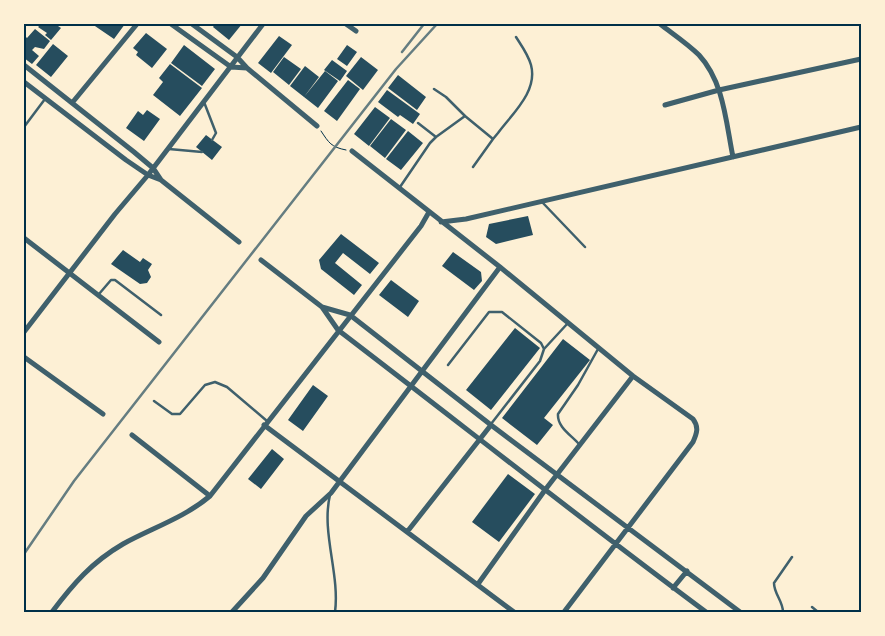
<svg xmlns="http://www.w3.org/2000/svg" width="885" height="636" font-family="Helvetica,sans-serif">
<rect width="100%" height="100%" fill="#fdf0d5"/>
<path fill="#264d5e" d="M41 24H55L61 28 51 40 45 35 47 33 38 27Z
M92 24H125L114 39Z
M215 24H242L229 40 213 27Z
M35 29 50 41 44 49 35 47 32 50 39 56 32 64 24 58V35L27 38Z
M146 33 167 49 152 68 136 55 138 52 133 48Z
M279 36 292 45 271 73 258 63Z
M53 44 68 56 51 77 36 65Z
M184 45 215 69 202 86 171 63Z
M347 45 357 52 347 66 337 59Z
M284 57 301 69 289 85 273 72Z
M361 57 378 70 363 90 346 76Z
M332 60 347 71 340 81 324 70Z
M170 64 202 88 180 116 153 95 163 82 159 78Z
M305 66 319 77 304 97 290 86Z
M325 71 338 81 318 108 304 97Z
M398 75 426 97 417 110 388 88Z
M348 80 360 89 337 121 324 111Z
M387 90 420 114 413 124 400 115 398 117 378 102Z
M375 107 390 118 369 146 354 134Z
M147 110 160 119 144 141 126 128 138 111 143 115Z
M391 119 406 130 385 158 370 146Z
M408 131 423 143 401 170 386 159Z
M206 135 222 147 212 160 196 147Z
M528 216 533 235 496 244 486 237 489 224Z
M341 234 379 263 370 274 343 253 335 263 362 285 354 295 321 269 319 260Z
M123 250 140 262 143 258 152 264 148 270 151 277 147 283 140 284 111 264Z
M453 252 481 272 482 281 474 290 442 266Z
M391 280 419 301 408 317 379 295Z
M515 328 540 348 491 410 466 390Z
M563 339 590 360 544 418 553 425 537 445 502 418Z
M313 385 328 396 303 431 288 420Z
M272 449 284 459 261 489 248 479Z
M508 474 535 494 499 542 472 522Z"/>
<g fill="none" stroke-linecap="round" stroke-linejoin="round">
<path stroke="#003049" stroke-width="1" d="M321 131C329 143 331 147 346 150"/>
<path stroke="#3f606c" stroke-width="2.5" d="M434 89 446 97 465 116
M204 102 216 133 212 140
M418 123 436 137
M24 127 45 99
M169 149 202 152
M473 167 493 139
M400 187 430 143 436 137 465 116 493 139 498 133C513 113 538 91 531 65 528 54 521 45 516 37
M542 202 585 247
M99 294 111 280H115L161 315
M544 349 568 323
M448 365 489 312H502L541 343 544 349 540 361 491 424
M154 401 172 414H180L205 385 215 382 227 387 267 421
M579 444C571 435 557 427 558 414L578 385 598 349
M330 495C321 532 340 574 335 612
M812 607 818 612
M783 612C783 601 774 594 774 583L792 557"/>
<path stroke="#3f606c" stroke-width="5" d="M171 24 231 67 247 68
M192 24 237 57 247 68 317 126
M346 24 356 31
M660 24C673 34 688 44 699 55 724 82 726 123 733 157
M24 65 134 152 153 168 161 180 239 242
M24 82 126 160 148 175 161 180
M72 103 137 24
M665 105 719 90 861 59
M352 151 500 267 633 376 693 419C699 427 697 433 693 442L564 612
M441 222 466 219 861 127
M24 238 159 342
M261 260 322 307 338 330C461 424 582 520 706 612
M322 307 350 315 491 425 740 612
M24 332 115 214 148 175 263 24
M24 357 103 414
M264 425 514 612
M132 435 210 496
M407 532 491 425
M478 584 545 490 633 376
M673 588 687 571
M52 612C73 584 92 562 123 544 152 528 184 518 210 496L421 226 429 212
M232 612 263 578 306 516 331 493 500 267"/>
<path stroke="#657d81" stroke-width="2.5" d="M402 52 424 24
M24 554 74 481 396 69 437 24"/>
</g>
<rect width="885" height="636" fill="none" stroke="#fdf0d5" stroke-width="50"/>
<rect x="25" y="25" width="835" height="586" fill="none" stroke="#003049" stroke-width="2"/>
</svg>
